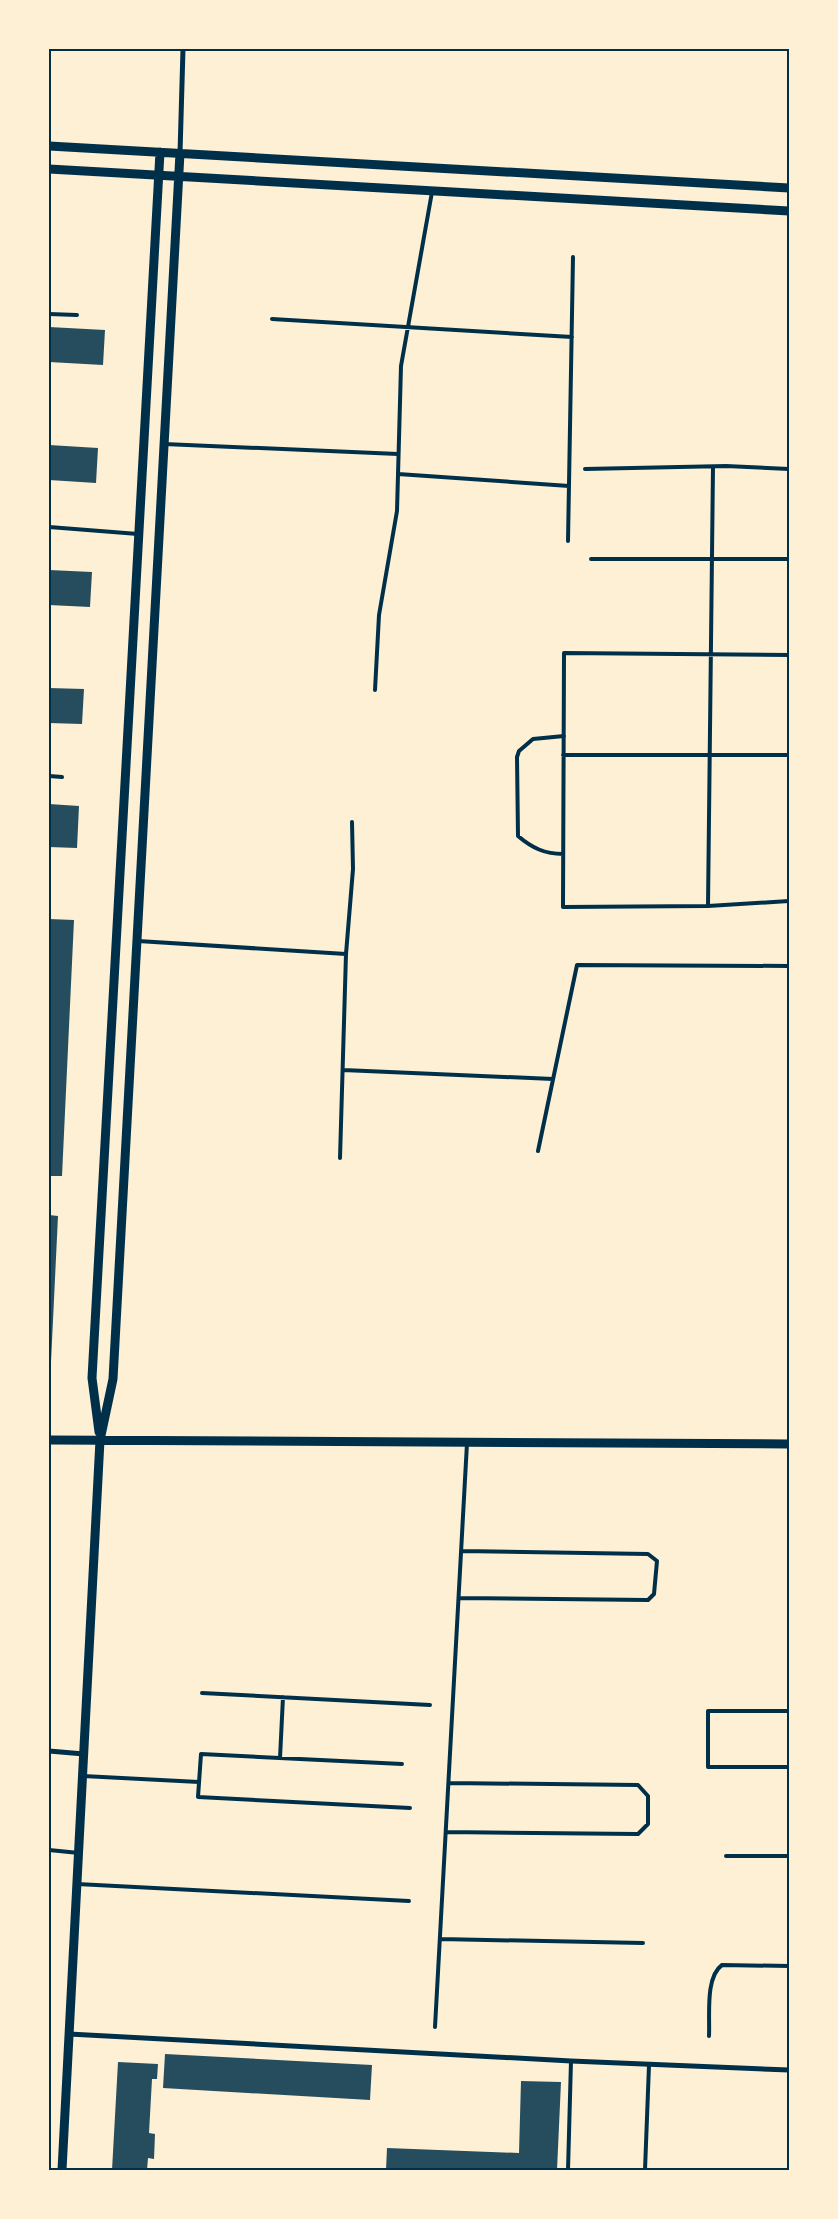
<svg xmlns="http://www.w3.org/2000/svg" width="838" height="2219" font-family="Montserrat,sans-serif">
<rect width="100%" height="100%" fill="#fdf0d5"/>
<path fill="#264d5e" d="M49 327 105 330 103 365 49 362Z
M49 445 98 448 96 483 49 480Z
M49 570 92 572 90 607 49 605Z
M49 688 84 689 82 724 49 723Z
M49 804 79 806 77 848 49 847Z
M49 919 74 920 62 1176H49Z
M49 1215 58 1216 50 1383H49Z
M165 2054 372 2065 370 2100 163 2088Z
M118 2062 158 2064 157 2079H152L149 2133 155 2134 154 2159 148 2158 147 2170H112Z
M521 2081 561 2082 557 2170H386L387 2148 519 2153Z"/>
<g fill="none" stroke-linecap="round" stroke-linejoin="round">
<path stroke="#003049" stroke-width="4" d="M49 314 77 315
M272 319 572 337
M164 444 398 454
M585 469 726 466 789 469
M398 474 569 486
M49 527 138 534
M568 541 573 257
M591 559H789
M789 655 564 653 563 907 708 906 789 901
M375 690 379 615 397 511 401 366 432 192
M563 755H789
M49 776 62 777
M563 854C545 854 532 848 518 836L517 757 519 751 533 739 564 736
M708 906 713 467
M138 941 346 954
M343 1070 553 1079
M538 1151 577 965 789 966
M340 1158 346 954 353 869 352 822
M459 1598 648 1600 654 1594 657 1561 648 1554 461 1551
M202 1693 430 1705
M789 1711H708V1767H789
M280 1758 283 1697
M402 1764 201 1754 198 1797 410 1808
M83 1776 199 1782
M446 1832 638 1834 648 1824V1796L638 1785 449 1783
M49 1850 79 1853
M726 1856H789
M77 1884 409 1901
M440 1939 643 1943
M435 2027 467 1443
M709 2036C710 2016 705 1977 722 1965L789 1966
M568 2170 571 2061
M645 2170 649 2065"/>
<path stroke="#003049" stroke-width="5" d="M180 153 183 49
M49 1751 84 1754
M69 2034 571 2061 789 2070"/>
<path stroke="#003049" stroke-width="9" d="M49 146 789 188
M49 169 789 211
M99 1432 92 1378 160 152
M49 1440 789 1444
M62 2170 100 1440 113 1379 180 153"/>
</g>
<rect width="838" height="2219" fill="none" stroke="#fdf0d5" stroke-width="100"/>
<rect x="50" y="50" width="738" height="2119" fill="none" stroke="#003049" stroke-width="2"/>
</svg>
